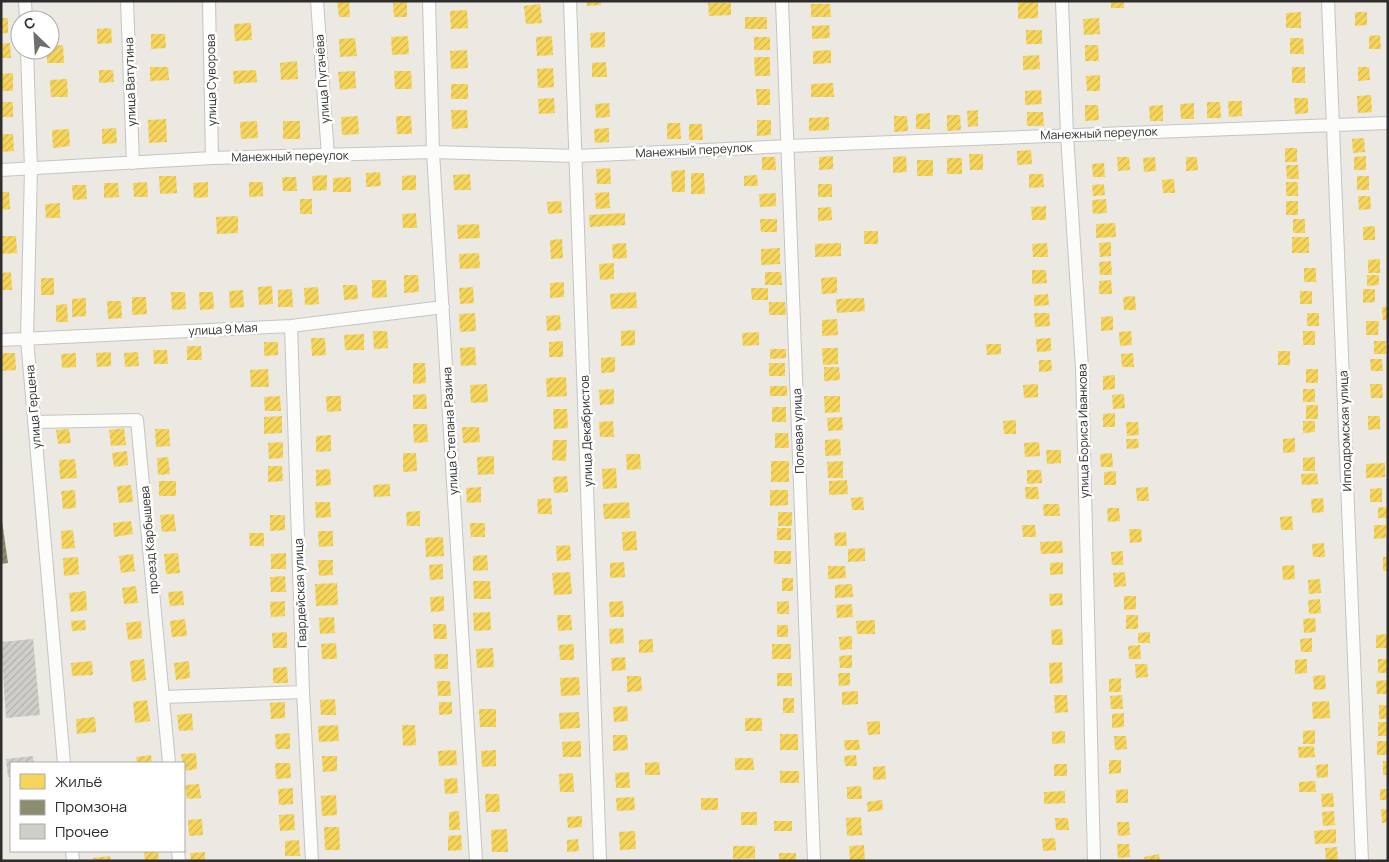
<svg xmlns="http://www.w3.org/2000/svg" width="1389" height="862" font-family="Manrope,sans-serif">
<defs>
<pattern id="homes-hatch" width="6" height="6" patternUnits="userSpaceOnUse" patternTransform="scale(1.25)"><rect width="6" height="6" fill="#f6d55c"/><path d="M-1 1l2-2M0 6l6-6M5 7l2-2" fill="none" stroke="#d3b750"/></pattern>
<pattern id="industry-hatch" width="6" height="6" patternUnits="userSpaceOnUse" patternTransform="scale(1.25)"><rect width="6" height="6" fill="#8c8c6e"/><path d="M-1 1l2-2M0 6l6-6M5 7l2-2" fill="none" stroke="#73735b"/></pattern>
<pattern id="building-hatch" width="6" height="6" patternUnits="userSpaceOnUse" patternTransform="scale(1.25)"><rect width="6" height="6" fill="#d0cec9"/><path d="M-1 1l2-2M0 6l6-6M5 7l2-2" fill="none" stroke="#b3b1ad"/></pattern>
</defs>
<rect width="100%" height="100%" fill="#ece8e2"/>
<path fill="url(#homes-hatch)" d="M337 1H349L350 17H339Z
M587 1H601V5L587 6Z
M1018 1H1038V18L1018 19Z
M1111 1H1124V8H1111Z
M407 2V17H394L393 3Z
M708 3H731V15L709 16Z
M540 4 542 23 526 24 524 6Z
M811 4H830L831 17H811Z
M467 10 468 28 451 29 450 11Z
M1301 12V28H1286V13Z
M1355 12H1367V25L1355 26Z
M745 17H767V29H745Z
M1 18H8V33H1Z
M1099 18 1100 34 1084 35 1083 19Z
M251 23 252 40 235 41 234 24Z
M829 25 830 38 812 39V26Z
M111 28 112 43 97 44V29Z
M1026 30H1042V44H1026Z
M605 32V47L591 48 590 33Z
M151 34H165L166 48 151 49Z
M1380 35 1381 49H1369V36Z
M408 36 409 54 392 55 391 37Z
M552 36 553 55 537 56 536 37Z
M754 37H770V50H754Z
M355 38 357 56 340 57 339 39Z
M1290 38H1303L1304 54H1290Z
M10 43 11 58H1V44Z
M63 45 64 63H47V50H50V46Z
M1085 45H1098L1099 61H1085Z
M467 50 468 68 451 69 450 51Z
M831 50V63L813 64V51Z
M1039 55 1040 69 1023 70V56Z
M754 57H770V76H755Z
M297 61 298 79 281 80 280 63Z
M606 62 607 77H592V63Z
M150 67H168L169 80 150 81Z
M1292 67H1305V83H1292Z
M1358 67H1369L1370 80 1358 81Z
M553 68 554 87 538 88 537 69Z
M99 70H113L114 82 99 83Z
M256 70 257 82 234 84 233 71Z
M355 71 356 88 340 90 338 72Z
M394 71H411L412 89H395Z
M13 73V91H1V74Z
M1100 75V91H1087L1086 76Z
M67 79 68 97H51L50 80Z
M833 83 834 97H811V84Z
M451 84H468V99H451Z
M756 89H770V105H757Z
M1041 90 1042 104 1025 105V91Z
M1371 95 1372 112 1358 113 1357 96Z
M554 98 555 113 539 114 538 99Z
M1294 98H1308V113L1295 114Z
M1228 101H1242V116L1229 117Z
M1 102H13V117H1Z
M1207 102H1220L1221 118H1207Z
M609 103 610 117 596 118 595 104Z
M1194 103V119H1181L1180 104Z
M1085 105H1098L1099 120 1085 121Z
M1163 105V121H1150L1149 106Z
M451 110H467L468 128 452 129Z
M978 110V126L968 127 967 111Z
M1027 112H1043L1044 126H1027Z
M930 113V129H916V114Z
M947 115H960L961 130 947 131Z
M358 116 359 134 342 135 341 117Z
M396 116H411L412 134H397Z
M894 116H907L908 131 894 132Z
M829 117V130L809 131V118Z
M166 119 167 142 149 143 148 120Z
M757 120H771V135L757 136Z
M257 121 258 138 241 139 240 122Z
M283 121H300V139H283Z
M667 123H680L681 139H667Z
M689 124H702L703 140H689Z
M116 128 117 143 102 144V129Z
M609 128V142L595 143 594 129Z
M69 129 70 146 53 148 52 130Z
M1 134H13L14 151 1 152Z
M1364 138 1365 152 1353 153 1352 139Z
M1285 148H1297V162H1285Z
M1031 150 1032 164 1017 165V151Z
M969 154H983V170H970Z
M833 156V169L819 170V157Z
M906 156 907 172 893 173V157Z
M1366 156V170H1354V157Z
M762 157H775L776 170H762Z
M1117 157H1129L1130 170 1118 171Z
M1155 157 1156 171 1144 172 1143 158Z
M1186 157H1197L1198 170 1186 171Z
M947 158H962V174H947Z
M917 160H933V176H917Z
M1104 163 1105 177H1093L1092 164Z
M1286 165H1298L1299 179H1287Z
M610 168 611 184H597L596 169Z
M685 170V192H672L671 171Z
M380 172 381 186 366 187V173Z
M691 173H704L705 194H691Z
M470 174 471 190H454L453 175Z
M1029 174H1043L1044 187 1029 188Z
M327 175V190L313 191 312 176Z
M416 175V190H402V176Z
M757 175 758 186H744V176Z
M159 176H176L177 193 160 194Z
M1357 176H1369V190H1357Z
M282 177H296L297 191H283Z
M351 177V192H333V178Z
M1174 179 1175 193H1163L1162 180Z
M147 182 148 197H134L133 183Z
M208 182V197L194 198 193 183Z
M249 182H263V196L249 197Z
M1286 182H1298V196H1286Z
M104 183H118L119 197 104 198Z
M818 184H832V197H818Z
M1104 184 1105 195 1093 196 1092 185Z
M72 185H86L87 199 73 200Z
M1 192H9L10 209 1 210Z
M609 192 610 208 596 209 595 193Z
M776 193V206L760 207 759 194Z
M1358 196H1370L1371 209 1359 210Z
M300 199H312V214H300Z
M1106 199 1107 213 1093 214 1092 200Z
M561 201 562 213 548 214 547 202Z
M1286 201H1298V215H1286Z
M60 203V218H46L45 204Z
M1046 206V220H1032L1031 207Z
M831 207 832 220 818 221V208Z
M416 213 417 228H403L402 214Z
M625 213V225L590 227 589 215Z
M238 216V233L217 234 216 217Z
M760 219H777V232H761Z
M1293 219H1305V233H1293Z
M1115 223 1116 237 1096 238V224Z
M479 224 480 238 458 239 457 225Z
M1375 226V240H1363V227Z
M864 231H878V244H864Z
M1 236H16L17 253 1 254Z
M1292 237H1309V253H1292Z
M562 239 563 258 551 259 550 240Z
M1111 242V256L1100 257 1099 243Z
M626 243 627 258 613 259 612 244Z
M841 243V256L815 257V244Z
M1047 243 1048 257H1033L1032 244Z
M780 248V264L761 265V249Z
M479 253 480 268 460 269 459 254Z
M1380 259V273H1368V260Z
M1111 261 1112 275H1100L1099 262Z
M614 263V279L600 280 599 264Z
M1304 268H1316V282H1304Z
M1032 270H1046L1047 283 1032 284Z
M11 272 12 290H1V273Z
M765 272H781L782 285H765Z
M404 275H418L419 292 404 293Z
M1367 275H1379V285L1367 286Z
M837 277V293L822 294 821 278Z
M41 278H54V295H41Z
M372 280H386L387 297 372 298Z
M1111 280 1112 294H1099V281Z
M564 282V297L550 298V283Z
M343 285H357L358 299 344 300Z
M272 286 273 304 259 305 258 287Z
M318 287 319 304 305 305 304 288Z
M473 287 474 303 460 304 459 288Z
M751 288H768V300H752Z
M292 289 293 307H278V290Z
M1363 289H1375V302L1363 303Z
M243 290 244 307 230 308 229 291Z
M1300 291H1312V304H1300Z
M171 292H185L186 309 172 310Z
M199 292H213L214 309 200 310Z
M636 292 637 308 611 309 610 294Z
M1048 294 1049 305 1034 306V295Z
M1135 296 1136 310H1124L1123 297Z
M132 297H146L147 314 132 315Z
M86 298V316L72 317V299Z
M864 298 865 311 837 313 836 299Z
M107 301H121L122 318 108 319Z
M769 302H785L786 315H769Z
M67 304 68 322H56V305Z
M1388 306V320H1383L1382 307Z
M475 313 476 331 460 332 459 314Z
M1034 313H1049L1050 326 1035 327Z
M1307 313H1319V326H1307Z
M560 315 561 330 547 331 546 316Z
M1113 316V330L1101 331V317Z
M837 319 838 335 822 336V320Z
M1366 321H1379L1378 335H1366Z
M635 330V345L621 346V331Z
M373 331H387L388 348 374 349Z
M1131 331 1132 345 1120 346 1119 332Z
M1303 331H1315V345H1303Z
M759 332V345L743 346 742 333Z
M364 334V350H345L344 335Z
M311 338H325L326 355 312 356Z
M1051 338V351L1037 352 1036 339Z
M563 341V357H549V342Z
M1374 341H1386V354H1374Z
M264 342H278V355L264 356Z
M986 344H1001V354L987 355Z
M187 346H201L202 360H187Z
M475 347 476 365 461 366 460 348Z
M822 348H838V364L823 365Z
M770 349H786V358L770 359Z
M153 350H167L168 364H154Z
M1278 351H1290V365H1278Z
M111 352V366L97 367 96 353Z
M138 352 139 366 125 367 124 353Z
M1 353H15L16 370 1 371Z
M76 353V367L62 368 61 354Z
M1133 353 1134 367H1122L1121 354Z
M615 357V372L601 373V358Z
M1370 359H1382L1383 371H1371Z
M1039 360H1051L1052 371 1039 372Z
M413 363H425L426 383 413 384Z
M769 363H785V376H769Z
M824 367H839L840 380 824 381Z
M268 369 269 387H251L250 370Z
M1306 369H1318V383H1306Z
M1115 375V389L1103 390V376Z
M566 377 567 396 547 397 546 378Z
M487 384 488 402 471 403 470 385Z
M1038 384V397L1024 398 1023 385Z
M1370 384H1382L1383 398H1371Z
M770 386H787V396H770Z
M614 389V404L600 405 599 390Z
M1303 389H1315V402H1303Z
M426 394 427 409H413V395Z
M1124 394 1125 408 1113 409 1112 395Z
M280 396 281 411H265L264 397Z
M326 396H341V411L327 412Z
M824 396H840V412L825 413Z
M1306 405H1318V419H1306Z
M772 407H786V422H772Z
M553 409H567L568 428 554 429Z
M1115 413V427H1103V414Z
M282 416V433L264 434V417Z
M1368 416H1380V429L1368 430Z
M842 417 843 430 828 431 827 418Z
M1016 420V434H1004L1003 421Z
M613 421 614 437H600L599 422Z
M1303 421H1315V432L1303 433Z
M1126 422H1138L1139 435 1127 436Z
M413 424H427L428 442 414 443Z
M462 427H479L480 442 463 443Z
M124 428 126 445 111 446 109 430Z
M69 429 71 443 58 444 56 430Z
M155 429H169L170 446 156 447Z
M775 433H788L789 448H775Z
M331 435V451L316 452V436Z
M1295 438V452L1283 453V439Z
M840 439 841 455 825 456V440Z
M1126 439H1138L1139 448 1127 449Z
M553 440H567L566 461 552 460Z
M283 442V458L269 459 268 443Z
M1039 442 1040 456 1025 457 1024 443Z
M1046 450H1061V463L1047 464Z
M127 451 128 465 114 467 112 453Z
M403 453H416L417 471 403 472Z
M1112 453 1113 467H1101L1100 454Z
M626 454H640L641 469 627 470Z
M494 456V474L478 475 477 457Z
M168 457 170 474 158 475 157 458Z
M1315 457V471H1303V458Z
M75 459 77 478 60 479 59 460Z
M771 461H789V482H771Z
M843 461V478H828L827 462Z
M1385 463V477L1366 478V464Z
M268 466H282L283 481 268 482Z
M616 468 617 488 603 489 602 469Z
M330 469 331 485 316 486V470Z
M1027 470H1041L1042 483 1027 484Z
M1116 471V485H1104V472Z
M1317 473 1318 484 1302 485 1301 474Z
M567 476 568 492 554 493 553 477Z
M847 480 848 494 829 495V481Z
M159 481H176V496H159Z
M390 484V496L374 497 373 485Z
M131 485 133 502 119 503 117 486Z
M481 487V502L467 503 466 488Z
M1025 487H1038L1039 499H1026Z
M1148 487 1149 501H1137L1136 488Z
M1382 488V502H1370V489Z
M75 490 76 508 63 509 61 491Z
M770 490H788V505L770 506Z
M863 497 864 510H852L851 498Z
M551 498 552 514H538L537 499Z
M1323 498 1324 512 1312 513 1311 499Z
M315 502H330L331 517 316 518Z
M629 502 630 518 604 519 603 504Z
M1043 504H1059L1060 516H1044Z
M1378 507 1388 508V518H1378Z
M1107 508H1119L1120 521 1108 522Z
M420 511V526H407L406 512Z
M778 512H792V526H778Z
M174 514 176 531 162 532 160 515Z
M270 515H285V530L270 531Z
M1292 516 1293 530H1281L1280 517Z
M131 521 133 534 114 537 113 523Z
M470 523H485V537H471Z
M1022 525H1035L1036 537H1023Z
M1374 525H1386V538L1374 539Z
M777 528H791V540H777Z
M1129 529H1141L1142 542 1130 543Z
M73 530 75 548 62 549 61 531Z
M318 531H333V546L319 547Z
M636 531 637 550 623 551 622 532Z
M846 532 847 546H835L834 533Z
M249 533H264V546H250Z
M443 537 444 556 426 557 425 538Z
M1062 541 1063 553 1041 554 1040 542Z
M1324 543 1325 557H1313L1312 544Z
M570 545 571 560 557 561 556 546Z
M865 548V561L848 562V549Z
M774 551H791V564H774Z
M1123 551V565H1112L1111 552Z
M178 553 180 573 166 574 164 554Z
M286 553V569H271V554Z
M133 554 135 571 121 573 119 556Z
M487 555 488 570 473 571V556Z
M78 557 79 574 64 576 63 558Z
M1383 557H1388V571H1383Z
M318 560H333V575L319 576Z
M624 562 625 577 610 578V563Z
M1063 562V574L1050 575V563Z
M443 564V579L430 580 429 565Z
M1294 565 1295 579 1283 580 1282 566Z
M828 566H845L846 578 828 579Z
M570 572 572 594 554 595 552 573Z
M1125 572 1126 586 1114 587 1113 573Z
M285 576 286 592H271L270 577Z
M782 578H793V591H782Z
M1320 579 1321 593 1309 594 1308 580Z
M473 581H490L491 599H474Z
M337 583 338 605 316 606 315 584Z
M852 584 853 597 835 598V585Z
M136 586 138 603 124 604 122 588Z
M86 591 87 610 71 612 69 593Z
M183 591 184 605 170 606 168 592Z
M1062 593 1063 605 1050 606 1049 594Z
M444 596V611L431 612 430 597Z
M1124 596H1136V609L1124 610Z
M1320 599 1321 613 1309 614 1308 600Z
M285 601V616L271 617 270 602Z
M623 601 624 617H610L609 602Z
M789 601V614H777V602Z
M852 604 853 617 837 618 836 605Z
M490 612 491 630 474 631 473 613Z
M557 615H571L572 630 558 631Z
M1126 615H1138V629H1126Z
M334 617 335 633 320 634 319 618Z
M1315 618 1316 632 1304 633 1303 619Z
M185 619 187 636 172 637 170 621Z
M85 620 86 630 72 631 71 621Z
M875 620V634H857L856 621Z
M141 621 142 638 128 640 126 623Z
M433 624H446L447 639H434Z
M777 625H788V637H777Z
M623 628 624 643 610 644 609 629Z
M1062 629 1063 645H1052L1051 630Z
M287 632V648H273L272 633Z
M1150 632V643H1138V633Z
M1388 634V648H1376V635Z
M852 636V649L840 650 839 637Z
M1312 638V652H1301L1300 639Z
M653 639V652L639 653V640Z
M336 643 337 659H322L321 644Z
M574 644V660H560L559 645Z
M772 644H791V659H772Z
M1140 645 1141 659H1129L1128 646Z
M493 648 494 667 477 668 476 649Z
M434 654H448V669H435Z
M852 655V668H840L839 656Z
M625 657 626 670 612 671 611 658Z
M144 659 146 680 132 682 130 661Z
M1307 659V673L1295 674V660Z
M1378 659H1388V673H1378Z
M92 661 93 675 72 676 71 663Z
M189 661 190 678 176 680 174 663Z
M1062 662 1063 683 1050 684 1049 663Z
M1135 664H1147L1148 677 1136 678Z
M287 667 288 683H273V668Z
M777 673H792V686H777Z
M838 673H850V685L839 686Z
M1325 675 1326 689 1314 690 1313 676Z
M627 676H641L642 691 627 692Z
M579 677 580 695 561 696 560 678Z
M1121 678V692H1109V679Z
M1388 680V694H1377L1376 681Z
M437 681H450L451 696H438Z
M858 691V704L842 705V692Z
M1054 695H1067L1068 712 1055 713Z
M1122 695 1123 709H1111L1110 696Z
M783 698H794V713H783Z
M335 699 336 715H321L320 700Z
M147 700 150 721 135 723 133 702Z
M1329 701 1330 718 1313 719 1312 702Z
M285 702V718L271 719 270 703Z
M439 702H452V714L439 715Z
M1379 705H1388V719H1379Z
M627 706 628 721 614 722 613 707Z
M479 709H496V727H480Z
M579 712 580 728 560 729 559 713Z
M192 713 193 730 179 731 177 715Z
M1124 713V727L1112 728V714Z
M95 717 96 732 77 734 76 719Z
M745 718H762V731H745Z
M880 721V734L868 735 867 722Z
M1378 722H1388V736H1378Z
M338 725 339 741 319 742 318 726Z
M402 725H415L416 745 403 746Z
M1315 730V744H1303V731Z
M1065 731V743L1052 744V732Z
M290 733V749H276L275 734Z
M780 734H798V750H780Z
M613 735H627L628 750 613 751Z
M1114 736H1126L1127 749 1115 750Z
M844 740H859L860 750H845Z
M581 741V757H563L562 742Z
M1377 741H1388V755H1377Z
M1314 746 1315 757 1299 758 1298 747Z
M456 750 457 765 439 766 438 751Z
M496 750V766L482 767 481 751Z
M196 753 197 769 184 771 181 754Z
M151 755 152 763H137L136 757Z
M856 755 857 766H845L844 756Z
M322 756H337V771L323 772Z
M735 758H753L754 770H735Z
M1109 760H1121V773L1109 774Z
M1383 761H1388V775H1383Z
M659 762 660 775H645V763Z
M275 763H290L291 778 276 779Z
M1054 764H1067V776H1054Z
M1328 764V777L1317 778 1316 765Z
M885 766 886 779 873 780V767Z
M780 771H799V783H780Z
M629 772 630 788H616L615 773Z
M573 773 574 792H560L559 774Z
M457 778 458 793 445 794 444 779Z
M1315 781 1316 792H1299V782Z
M199 784 201 798 187 799 185 785Z
M861 786 862 799H847V787Z
M293 788V804L279 805 278 789Z
M1128 789V803H1116V790Z
M1380 789H1388V800H1380Z
M1065 791V803L1044 804V792Z
M1333 793 1334 807H1322L1321 794Z
M485 794H499L500 812H486Z
M336 795 337 815 322 816 321 796Z
M634 797 635 810 617 811 616 798Z
M701 798H718V810H701Z
M882 800 883 810 868 812 867 802Z
M1381 809H1388V823H1382Z
M459 811 460 830H449V812Z
M1334 811 1335 825 1323 826 1322 812Z
M741 812H757V825H741Z
M294 814 295 830 280 831 279 815Z
M582 816V827L568 828 567 817Z
M861 817 862 835 847 836 846 818Z
M1055 818H1068L1069 830H1056Z
M202 819 203 835 189 836 188 820Z
M774 821H792V831H774Z
M1117 822H1129L1130 835 1118 836Z
M324 827H339L340 850H325Z
M507 829 508 852H492L491 830Z
M1336 829V843L1315 844 1314 831Z
M635 831 636 849 620 850 619 832Z
M461 835 462 850 448 851V836Z
M1055 838 1056 850 1043 851 1042 839Z
M578 839 579 851 567 852V840Z
M299 840 300 856H285V841Z
M1117 844H1129L1130 857 1118 858Z
M864 845 865 861H850L849 846Z
M733 846H755V858L733 859Z
M1337 847 1338 861H1326L1325 848Z
M158 851 159 861H145L144 852Z
M205 852V861H191L190 853Z
M779 853H796V861H779Z
M1159 854 1160 861H1145L1144 857Z
M110 856 111 861H93V858Z"/>
<path fill="url(#industry-hatch)" d="M1 514 8 563 1 564Z"/>
<path fill="url(#building-hatch)" d="M33 639 40 715 6 718 1 642Z
M33 756 34 763H11V777H8L6 759Z"/>
<g fill="none" stroke-linecap="round" stroke-linejoin="round">
<defs>
<path id="minor" d="M25 1 26 20
M127 1 133 163
M209 1 212 158
M317 1 328 156
M429 1 433 152 476 861
M570 1 600 861
M782 1 814 861
M1062 1 1067 135 1082 368 1094 861
M1328 1 1362 861
M27 50 31 169 27 339 64 763
M1 170 212 158 433 152 577 156 788 146 1388 123
M291 326 303 692 312 861
M1 340 291 326 443 307
M34 422 137 420 169 763
M163 697 303 692
M72 851 73 861
M178 851 179 861"/>
</defs>
<use href="#minor" stroke="#c5c4c4" stroke-width="14"/>
<use href="#minor" stroke="#fcfcfb" stroke-width="12"/>
</g>
<g text-anchor="middle" dominant-baseline="central" stroke-width="5" stroke-linejoin="round" paint-order="stroke">
<g font-size="12" fill="#2d2d2d" stroke="#fff">
<text transform="translate(322 79) rotate(-94)">улица Пугачёва</text>
<text transform="translate(211 80) rotate(-91)">улица Суворова</text>
<text transform="translate(130 82) rotate(-92)">улица Ватутина</text>
<text transform="translate(1099 133) rotate(-2)">Манежный переулок</text>
<text transform="translate(694 150) rotate(-3)">Манежный переулок</text>
<text transform="translate(290 156) rotate(-1)">Манежный переулок</text>
<text transform="translate(223 329) rotate(-3)">улица 9 Мая</text>
<text transform="translate(33 407) rotate(-95)">улица Герцена</text>
<text transform="translate(450 431) rotate(-93)">улица Степана Разина</text>
<text transform="translate(586 431) rotate(-92)">улица Декабристов</text>
<text transform="translate(798 431) rotate(-92)">Полевая улица</text>
<text transform="translate(1083 431) rotate(-91)">улица Бориса Иванкова</text>
<text transform="translate(1345 431) rotate(-92)">Ипподромская улица</text>
<text transform="translate(149 540) rotate(-95)">проезд Карбышева</text>
<text transform="translate(300 593) rotate(-92)">Гвардейская улица</text>
</g>
</g>
<rect width="1389" height="862" fill="none" stroke="#2d2d2d" stroke-width="5"/>
<rect x="10" y="762" width="175" height="90" fill="#ffffff" stroke="#ababab"/>
<rect x="20" y="774" width="25" height="15" fill="#f6d55c" stroke="#ababab"/>
<text x="55" y="787" font-size="15" fill="#2d2d2d">Жильё</text>
<rect x="20" y="800" width="25" height="15" fill="#8c8c6e" stroke="#ababab"/>
<text x="55" y="812" font-size="15" fill="#2d2d2d">Промзона</text>
<rect x="20" y="824" width="25" height="15" fill="#d0cec9" stroke="#ababab"/>
<text x="55" y="837" font-size="15" fill="#2d2d2d">Прочее</text>
<g transform="translate(35 35) rotate(335)"><circle r="24" fill="#ffffff" stroke="#ababab"/>
<path d="M0-4L9 19L0 12L-9 19Z" fill="#706e6c"/>
<text y="-8" font-size="14" font-weight="bold" text-anchor="middle" fill="#2d2d2d">С</text>
</g>
</svg>
